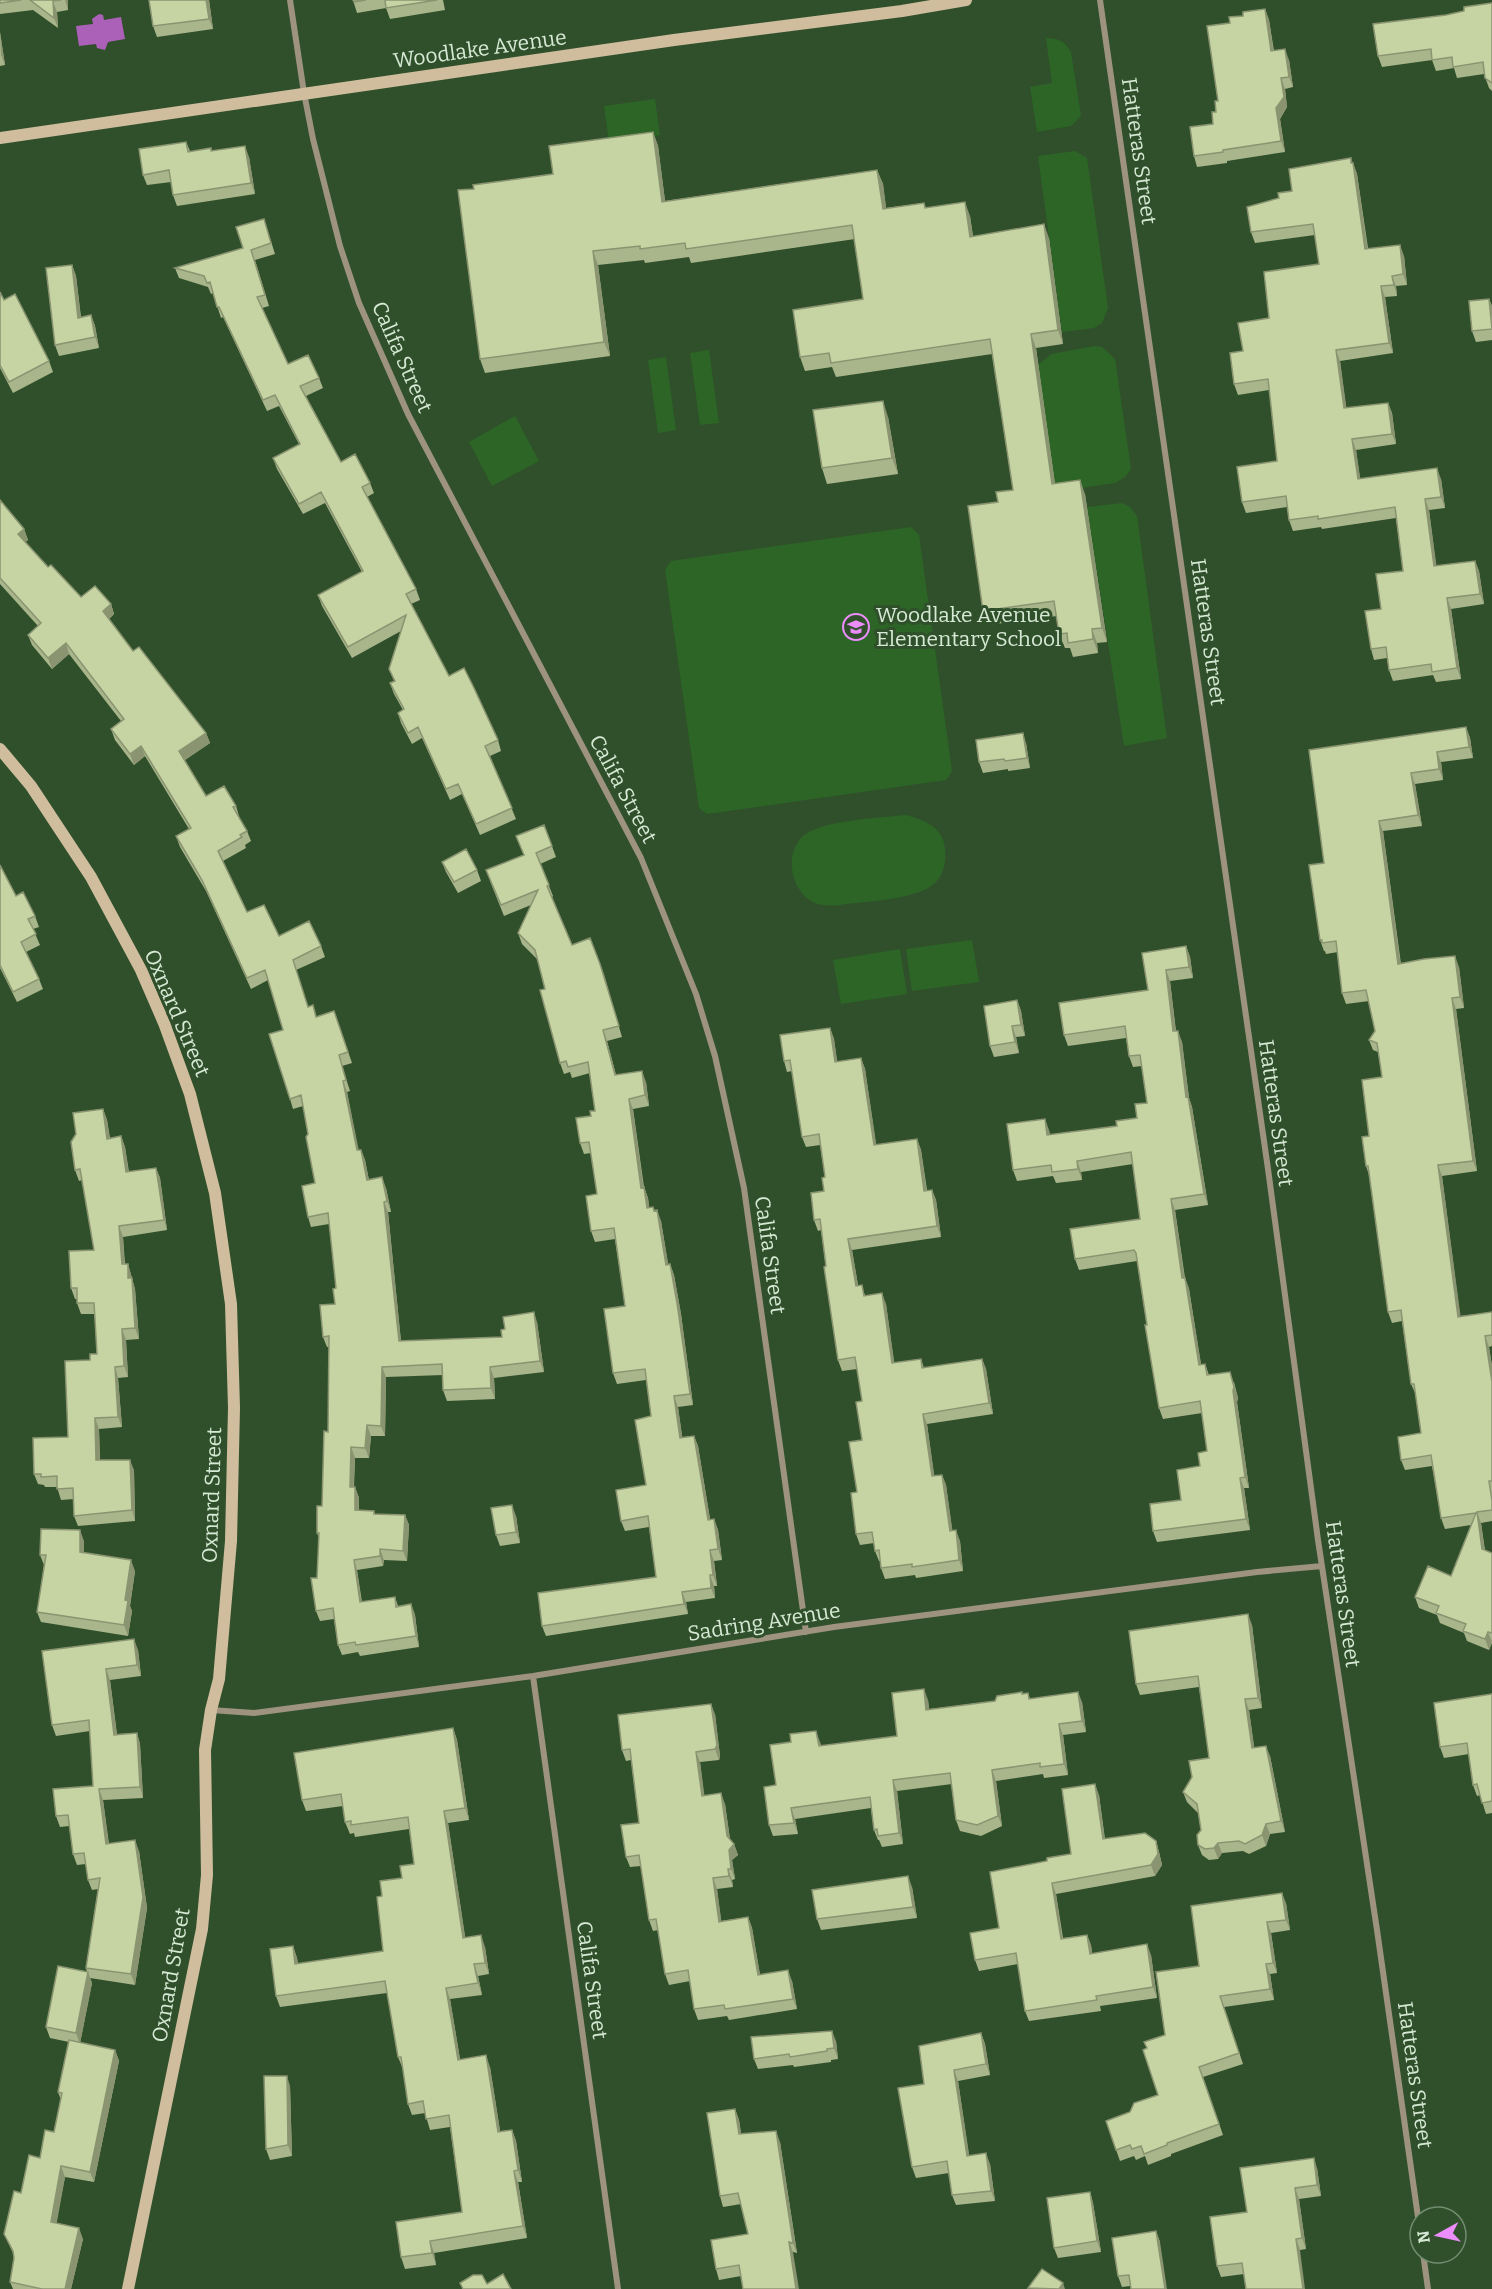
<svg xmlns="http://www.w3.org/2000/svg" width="1492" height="2289" font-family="Bitter,serif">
<rect width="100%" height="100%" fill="#30502c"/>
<path fill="#2c6525" d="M1046 38C1058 38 1065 41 1071 52L1081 116 1071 126 1037 132 1030 87 1052 83Z
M655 99 660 135 609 143 604 106Z
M1075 151 1087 158 1108 308 1102 323 1094 328 1062 332 1038 156Z
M1095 346 1102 347 1115 359 1131 469 1125 477 1115 483 1068 490 1055 484 1038 365 1051 354Z
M709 350 719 423 700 425 690 353Z
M666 357 676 430 658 433 648 360Z
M515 416 539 461 492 486 469 442Z
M1122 503 1130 507 1137 516 1167 738 1124 746 1087 507Z
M911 527 919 535 952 771 946 780 707 814 699 808 665 570 671 561Z
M906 815C924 820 942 826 945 848 946 859 945 873 936 882 919 900 865 901 840 905 832 906 821 906 813 902 792 891 784 857 801 838 817 820 881 818 906 815Z
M972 940 979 982 912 991 906 949Z
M900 949 907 994 841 1004 833 960Z"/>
<path fill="#ac61b9" d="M99 14 103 15 104 20 121 17 125 39 108 42 105 50 97 48 96 44 79 46 76 26 93 24 92 19Z"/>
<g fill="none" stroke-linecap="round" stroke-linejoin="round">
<path stroke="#9e937f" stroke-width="6" d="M290 0 304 93 313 139 340 246 359 303 408 414 641 858 696 994 715 1056 744 1188 806 1632
M1100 0 1268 1169 1318 1540 1377 1930 1420 2231
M533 1676 618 2289
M211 1710 254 1713 533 1676 834 1627 1257 1572 1322 1566
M1423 2253 1428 2289"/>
<path stroke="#cfbd9e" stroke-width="12" d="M0 138 674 40 902 11 966 0
M0 749 31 786 91 877 141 970 164 1023 190 1094 215 1193 231 1304 234 1408 231 1541 219 1679 211 1710 205 1750 207 1875 202 1929 128 2289"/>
</g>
<path fill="#a9b68b" d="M0 0H68V10L57 12 58 28 33 10 0 14Z
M149 0H209L213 29 157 37 153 26Z
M353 0H443L445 10 390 19 386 8 357 13Z
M1492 3V91L1489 88 1484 74 1457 78 1454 68 1436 71 1432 60 1382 67 1378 56 1464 11Z
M1265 9 1269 20 1274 51 1289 60 1293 87 1285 89 1287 107 1280 119 1285 152 1227 161V163L1197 167 1194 156 1213 124 1216 112 1230 23 1243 16Z
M0 32 5 65 0 66Z
M653 132 658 146 665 201 877 170 883 184 886 208 924 203 926 208 970 216 973 236 1049 238 1063 344 1036 348 1055 484 1085 494 1107 642 1097 643 1098 653 1073 657 1070 648H1065L1059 634 1057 616 988 625 983 611 998 502 1013 490 992 354 836 377 832 367 805 371 800 357 863 299 855 239 691 263 689 257 645 263 644 260 598 265 610 356 485 373 480 359 474 189 553 174Z
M186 142 190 151H212L249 157 255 194 177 206 173 195 171 182 147 185 143 175Z
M1353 163 1357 174 1368 248 1404 256 1407 285 1396 286 1397 296 1385 297 1393 353 1340 361 1346 408 1388 403 1392 413 1396 444 1356 450 1360 479H1441L1445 508 1429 510 1436 566 1475 561 1479 571 1484 604 1451 609 1461 679 1436 682 1433 675 1393 681 1389 670 1387 658 1374 660 1371 649 1381 609 1403 571 1396 518 1322 529 1321 527 1293 531 1289 520 1287 507 1246 513 1242 502 1277 461 1269 390 1238 395 1234 384 1243 351 1269 318 1319 264 1315 235 1255 243 1251 232 1279 198 1292 191Z
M264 219 275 254 255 260 269 306 262 308 288 364 319 378 323 388 306 396 341 462 370 483 374 493 367 497 416 589 420 600 411 604 449 676 498 740 501 751 490 756 516 819 480 835 462 794 450 800 422 738 412 744 401 723 398 713 403 710 394 694 390 683 394 681 389 669 401 631 352 658 322 606 318 595 362 572 325 503 303 514 277 469 273 458 299 444 279 406 267 411 223 317 221 318 213 293 211 294 208 287 179 278 175 268 243 248Z
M72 265 76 276 81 317 91 315 95 326 99 348 59 356 55 345Z
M0 292 4 300 49 361 53 372 13 393 0 368Z
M1489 299 1492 306V340L1476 342 1472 331Z
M888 417 898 474 827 484 822 468Z
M0 500 24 529 28 540 25 542 48 567 81 597 111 604 114 614 109 619 133 651 206 733 210 743 185 760 206 796 236 806 239 816V817L247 831 251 841 245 845 246 848 223 861 247 912 279 936 321 946 325 957 296 970 308 1007 317 1017 334 1011 352 1063 342 1066 350 1091 347 1092 358 1150H361L365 1160 369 1180 386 1188 391 1212H388L401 1341 502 1337 537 1322 544 1372 494 1378 495 1399 447 1401 443 1390V1375L386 1377 385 1436H371L369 1458H355L354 1487H355L359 1498V1510L374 1511 375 1514 405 1515 409 1525 407 1561 384 1560 383 1566 357 1570 362 1602 395 1597 398 1606 411 1604 415 1615 419 1647 360 1656 358 1652 342 1655 338 1645 334 1619 320 1621 316 1611 319 1538 317 1533 322 1506 328 1432 329 1347H327L323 1337 335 1304 336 1288 329 1224 311 1227 308 1217 315 1183 308 1134 303 1106 293 1109 290 1099 283 1030 268 980 251 989 206 891 180 847 176 836 189 829 145 756 134 765 115 740 111 729 121 721 69 654 52 669 32 645 28 635 38 626 0 584Z
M1466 727 1470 738 1473 758 1441 762 1443 780 1415 784 1422 826 1383 831 1401 964 1459 967 1464 1008 1456 1009 1477 1171 1442 1176 1460 1316 1492 1312V1346L1489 1347 1492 1366V1521L1481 1523 1485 1550 1492 1553V1643L1489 1650 1467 1641 1464 1633 1440 1623 1437 1615 1419 1608 1415 1597 1451 1576 1471 1525 1445 1529 1441 1518 1432 1466 1405 1470 1401 1460 1421 1433 1416 1395 1411 1384 1402 1321 1392 1323 1388 1312 1369 1175 1366 1166 1369 1136 1382 1077 1378 1052 1373 1050 1369 1040 1375 1031 1369 1001 1346 1004 1342 993 1338 952 1326 954 1325 951H1324L1320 940 1324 863 1309 750Z
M1026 743 1030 768 1008 771V769L983 773 979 762Z
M544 825 556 857 540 864 553 896 552 897 572 945 600 964 622 1037 607 1041 616 1075 646 1082 649 1106 633 1109 644 1187 648 1198 649 1208 653 1207 661 1221 668 1264H670L674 1275 681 1314 693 1405 678 1407 682 1437 694 1436 698 1446 710 1519H714L718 1530 722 1560 714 1561 717 1586H714L715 1598 686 1602 688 1614 546 1636 542 1626 656 1577 649 1527 625 1531 621 1521 646 1485 651 1416 646 1380 617 1384 613 1373 625 1306 615 1239 595 1242 591 1231 597 1194 591 1153 584 1154 580 1143 591 1116 595 1111 590 1073 572 1078 570 1072 564 1074 560 1063 545 989 537 959 522 944 518 933 531 905 504 916 490 881 523 855Z
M442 862 477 870 481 881 458 893 446 872Z
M0 865 16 896 35 916 39 927 33 929 40 945 26 952 39 979 43 989 17 1002 0 968Z
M1186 946 1190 957 1193 978 1170 981 1176 1031 1182 1042 1189 1098 1192 1107 1208 1205 1175 1210 1185 1278 1189 1289 1201 1365 1205 1364 1209 1375 1234 1382 1238 1398 1237 1402 1249 1488H1244L1250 1530 1157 1542 1153 1531 1181 1500 1200 1466 1207 1451 1202 1413 1163 1419 1159 1408 1137 1261 1079 1270 1075 1259 1140 1219 1133 1164 1081 1172 1082 1180 1056 1183 1053 1176 1017 1181 1013 1170 1049 1130 1050 1135 1117 1126 1137 1118 1147 1103 1142 1066 1133 1067 1129 1056 1126 1038 1068 1046 1064 1035 1148 990Z
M1017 1000 1021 1011 1025 1036 1016 1037 1019 1053 994 1057 990 1046Z
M830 1028 834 1039 837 1062 861 1058 865 1069 876 1145 917 1139 921 1150 927 1190H932L936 1200 941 1237 852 1250 858 1285 866 1296 886 1304 894 1363 921 1359 924 1368 982 1359 986 1369 993 1414 927 1424 934 1476 942 1475 946 1485 952 1530 960 1541 963 1571 916 1578 915 1575 885 1579 881 1568 880 1561H879L875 1551 874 1543 860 1545 856 1534 857 1492 862 1440V1401L857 1369 842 1371 838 1360 821 1230 818 1231 814 1220 824 1191 825 1177 820 1145 806 1147 802 1137 792 1071 787 1072 784 1061Z
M103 1109 107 1120 110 1138 121 1136 125 1147 129 1172 156 1168 160 1178 167 1230 123 1237 125 1264H128L135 1289 139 1339 126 1340 128 1377 118 1378 122 1427 99 1429 100 1460 134 1470 135 1521 78 1526 74 1516V1499L61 1500 57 1487H45L44 1485 38 1484 34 1474 68 1437 90 1360 97 1354 95 1314H81L77 1303V1299H75L71 1288 94 1250 82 1180 79 1181 75 1170Z
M516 1516 520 1543 500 1546 496 1535Z
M84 1541V1553L135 1571 130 1606 132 1611 128 1636 41 1622 37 1612 44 1565 40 1555Z
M1252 1625 1262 1708 1249 1710 1254 1748 1270 1756 1285 1832 1270 1834 1266 1846 1249 1854 1243 1851 1222 1853 1218 1859 1209 1860 1202 1855 1198 1845 1201 1830 1198 1813 1187 1802 1183 1792 1209 1758 1199 1687 1140 1695 1136 1684Z
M138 1650 141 1676 110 1680 117 1734 137 1733 140 1744 143 1798 103 1800 109 1844 139 1851 147 1908 135 1985 90 1978 92 1983 80 2043 115 2050 119 2061 94 2182 65 2177 56 2223 83 2239 71 2289H13L10 2282 14 2255 4 2234 21 2193 54 2132 61 2100 58 2092 69 2042 50 2038 46 2027 87 1972 86 1968 98 1889 92 1890 88 1880 86 1864 77 1865 73 1854 69 1826 60 1827 56 1816 93 1786 90 1731 56 1736 52 1725 42 1651Z
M1028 1693 1030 1699 1082 1702 1086 1732 1063 1735 1068 1775 1044 1778 1043 1774 996 1781 1002 1826 981 1836 960 1831 956 1820 952 1784 897 1791 903 1844 882 1847 879 1840H878L874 1830 871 1808 795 1819 798 1834 773 1836 769 1825 776 1785 820 1742 821 1746 897 1736 928 1700 929 1709 995 1701Z
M1492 1694V1813L1486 1814 1480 1795 1477 1796 1473 1785 1469 1754 1444 1758 1440 1747Z
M715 1714 720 1756 719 1760 700 1762 704 1796 725 1804 730 1839 734 1844 738 1855 732 1860 735 1879 732 1880 733 1887 717 1889 721 1921 748 1917 752 1928 760 1975 792 1981 797 2009 729 2020 727 2016 698 2020 694 2009 690 1981 669 1985 665 1974 658 1930 653 1931 649 1920 641 1866 630 1867 626 1857 639 1823 631 1760 626 1761 622 1750Z
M453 1728 457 1740 469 1820 448 1823 465 1937 485 1947 489 1974 478 1976 482 1995 450 1999 460 2059 490 2067 500 2131 512 2130 516 2141 522 2182H518L527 2238 434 2253 436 2265 405 2269 401 2257 462 2212 450 2127 430 2130 425 2113 412 2115 408 2104 403 2069 398 2057 387 1993 280 2007 276 1996 293 1946 297 1958 298 1964 383 1951 382 1896 402 1878 414 1864 409 1829 355 1837 354 1833 350 1834 345 1822 343 1806 306 1811 302 1800Z
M1099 1795 1105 1839 1156 1841 1159 1852 1162 1865 1155 1876 1056 1894 1063 1938 1087 1935 1091 1945 1092 1953 1151 1955 1157 1998 1100 2006 1101 2011 1029 2021 1025 2011 1018 1964 979 1971 975 1960 1047 1861 1071 1854Z
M912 1887 917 1918 821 1930 817 1919Z
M1286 1903 1290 1930 1271 1933 1277 1973 1270 1974 1274 2000 1224 2007 1243 2064 1203 2077 1223 2135 1171 2154V2156L1148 2165 1145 2156 1136 2160 1134 2156 1120 2161 1106 2121 1130 2112 1158 2095 1147 2048 1165 2035 1199 1966Z
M981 2033 985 2044 990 2075 958 2081 969 2156 990 2164 995 2201 956 2205 952 2195 949 2173 916 2178 912 2167 924 2084Z
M836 2041 838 2059 831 2060V2062L794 2067 793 2065 758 2069 754 2059Z
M290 2086 292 2156 270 2160 266 2149Z
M735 2109 739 2120 741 2134 780 2142 797 2253 793 2252 741 2276 719 2280 716 2269 748 2234 741 2204 723 2207 720 2196Z
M1317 2168 1321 2196 1299 2199 1306 2249 1300 2250 1244 2274 1221 2277 1217 2266 1247 2212Z
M1090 2192 1093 2203 1101 2252 1058 2258 1054 2248Z
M1156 2231 1160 2242 1130 2286 1122 2287 1118 2276Z"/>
<path fill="#8a9471" d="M65 0H68V10Z
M206 0H209L213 29 209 19Z
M53 1 57 12 58 28 54 18Z
M1265 9 1269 20 1275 62 1271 51Z
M0 32 5 65 1 55Z
M1285 49 1289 60 1293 87 1289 77Z
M1281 78 1285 89 1287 107 1280 119 1285 152 1281 141 1276 108Z
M653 132 658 146 667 216 662 202Z
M245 146 249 157 255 194 251 183Z
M1351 158 1357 174 1369 259 1365 249Z
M877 170 883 184 888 223 883 209Z
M965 202 970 216 975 251 970 237Z
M1044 224 1049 238 1063 344 1058 330Z
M1400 245 1404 256 1407 285 1403 274Z
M593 251 598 265 610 356 604 342Z
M72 265 76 276 82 328 78 318Z
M1392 276 1396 286 1397 296 1394 285Z
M1381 286 1385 297 1393 353 1389 343Z
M1489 299 1492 306V322Z
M91 315 95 326 99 348 95 337Z
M1031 334 1036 348 1057 498 1052 484Z
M1336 350 1340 361 1348 419 1344 408Z
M883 401 888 417 898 474 892 458Z
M1388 403 1392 413 1396 444 1392 434Z
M1352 439 1356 450 1362 490 1358 479Z
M1437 468 1441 479 1445 508 1441 497Z
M1080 480 1085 494 1107 642 1102 628Z
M1425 499 1429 510 1438 577 1434 566Z
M24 529 28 540 22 545 18 534Z
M1475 561 1479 571 1484 604 1480 594Z
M1447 598 1451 609 1461 679 1457 668Z
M111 604 114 614 107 621 103 611Z
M1092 629 1097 643 1098 653 1093 639Z
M66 643 69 654 52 669 48 658Z
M1466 727 1470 738 1473 758 1469 747Z
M206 733 210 743 183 761 179 751Z
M1023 733 1026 743 1030 768 1027 758Z
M141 746 145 756 134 765 130 754Z
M1437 752 1441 762 1443 780 1439 769Z
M1411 773 1415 784 1422 826 1418 815Z
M1379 821 1383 831 1402 975 1398 964Z
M1186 946 1190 957 1193 978 1189 967Z
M1455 956 1459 967 1464 1008 1460 997Z
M600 964 604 974 622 1037 619 1026Z
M1166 970 1170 981 1177 1042 1173 1031Z
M1452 998 1456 1009 1477 1171 1473 1161Z
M1017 1000 1021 1011 1025 1036 1021 1025Z
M1012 1026 1016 1037 1019 1053 1015 1042Z
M830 1028 834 1039 839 1073 835 1062Z
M603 1030 607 1041 619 1086 615 1075Z
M1178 1031 1182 1042 1189 1098 1192 1107 1208 1205 1204 1194 1186 1097Z
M861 1058 865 1069 878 1156 874 1145Z
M642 1071 646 1082 649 1106 645 1095Z
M343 1081 347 1092 361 1161 357 1150Z
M629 1099 633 1109 645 1199 641 1188Z
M103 1109 107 1120 111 1149 107 1139Z
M1045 1119 1049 1130 1051 1146 1047 1135Z
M121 1136 125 1147 130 1183 126 1172Z
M917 1139 921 1150 928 1202 924 1191Z
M361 1150 365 1160 371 1191 367 1180Z
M1077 1161 1081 1172 1082 1180 1078 1169Z
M1438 1165 1442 1176 1462 1327 1458 1317Z
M156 1168 160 1178 167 1230 164 1220Z
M382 1177 386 1188 391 1212 387 1201Z
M644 1187 648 1198 651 1219 647 1208Z
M932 1190 936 1200 941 1237 937 1226Z
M1171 1199 1175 1210 1186 1289 1182 1278Z
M384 1202 388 1212 402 1352 399 1341Z
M657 1210 661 1221 670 1275 666 1265Z
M119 1226 123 1237 125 1275 122 1264Z
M848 1239 852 1250 860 1297 856 1286Z
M128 1264 135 1289 139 1339 135 1328 128 1278Z
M670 1264 674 1275 681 1314 693 1405 690 1394Z
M1185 1278 1189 1289 1203 1376 1199 1365Z
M882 1293 886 1304 896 1374 892 1363Z
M534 1312 537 1322 544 1372 540 1361Z
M122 1329 126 1340 128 1377 124 1366Z
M1485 1336 1489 1347 1492 1366V1383Z
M982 1359 986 1369 993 1414 989 1403Z
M115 1367 118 1378 122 1427 118 1417Z
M382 1367 386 1377 385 1436 381 1426Z
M490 1367 494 1378 495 1399 491 1388Z
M1230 1372 1238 1398 1237 1402 1249 1488 1245 1477Z
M674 1396 678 1407 684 1448 680 1438Z
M923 1414 927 1424 936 1487 932 1476Z
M95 1418 99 1429 100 1471 96 1460Z
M367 1425 371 1436 369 1458 365 1448Z
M694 1436 698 1446 712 1531 708 1520Z
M351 1447 355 1458 353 1497 350 1487Z
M130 1460 134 1470 135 1521 132 1510Z
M942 1475 946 1485 954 1541 950 1531Z
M1240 1478 1244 1488 1250 1530 1246 1519Z
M355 1487 359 1498 358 1520 355 1510Z
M512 1505 516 1516 520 1543 516 1532Z
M1477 1512 1481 1523 1486 1560 1482 1549Z
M405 1515 409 1525 407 1561 403 1551Z
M714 1519 718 1530 722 1560 718 1549Z
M80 1530 84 1541V1563L80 1552Z
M956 1530 960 1541 963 1571 959 1560Z
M380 1549 384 1560 383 1566 380 1556Z
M710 1550 714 1561 717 1586 713 1575Z
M131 1560 135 1571 130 1606 132 1611 128 1636 124 1625 125 1600Z
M354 1560 357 1570 363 1613 360 1602Z
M710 1575 714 1586 715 1598 711 1588Z
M682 1592 686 1602 688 1614 684 1604Z
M411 1604 415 1615 419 1647 416 1636Z
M1248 1614 1252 1625 1262 1708 1258 1698Z
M1488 1632 1492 1642 1489 1650 1485 1639Z
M134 1639 138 1650 141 1676 137 1665Z
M106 1669 110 1680 118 1745 114 1735Z
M924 1689 928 1700 930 1721 926 1710Z
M1078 1692 1082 1702 1086 1732 1082 1721Z
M1245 1699 1249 1710 1256 1759 1252 1748Z
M711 1704 715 1714 720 1756 719 1760 715 1749Z
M1059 1724 1063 1735 1068 1775 1064 1764Z
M453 1728 457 1740 469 1820 465 1808Z
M816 1731 820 1742 823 1757 819 1746Z
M137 1733 140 1744 143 1798 140 1787Z
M1266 1746 1270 1756 1285 1832 1281 1821Z
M696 1752 700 1762 706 1807 702 1796Z
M992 1770 996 1781 1002 1826 998 1816Z
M893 1780 897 1791 903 1844 899 1833Z
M1095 1784 1099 1795 1106 1850 1103 1839Z
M99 1789 103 1800 110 1855 106 1844Z
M721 1793 725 1804 731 1847 727 1836Z
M791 1808 795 1819 798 1834 794 1823Z
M444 1811 448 1823 467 1949 463 1938Z
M1266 1824 1270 1834 1266 1846 1262 1835Z
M135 1840 139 1851 147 1908 135 1985 131 1974Z
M1156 1841 1159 1852 1162 1865 1155 1876 1151 1865Z
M1218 1843 1222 1853 1218 1859 1214 1848Z
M734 1844 738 1855 732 1860 735 1879 731 1869 729 1850Z
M728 1869 732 1880 733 1887 729 1876Z
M908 1876 912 1887 917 1918 913 1907Z
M713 1878 717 1889 723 1933 719 1922Z
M1052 1883 1056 1894 1064 1950 1061 1939Z
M1282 1893 1286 1903 1290 1930 1286 1920Z
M748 1917 752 1928 762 1986 758 1975Z
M1267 1922 1271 1933 1277 1973 1273 1963Z
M481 1935 485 1947 489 1974 485 1963Z
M1087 1935 1091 1945 1094 1965 1090 1954Z
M1147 1944 1151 1955 1157 1998 1153 1987Z
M293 1946 297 1958 299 1976 295 1964Z
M474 1964 478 1976 482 1995 478 1983Z
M1266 1964 1270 1974 1274 2000 1270 1989Z
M788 1970 792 1981 797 2009 793 1999Z
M88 1972 92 1983 80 2044 76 2033Z
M446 1988 450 1999 462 2071 458 2060Z
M832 2031 836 2041 838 2059 834 2048Z
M981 2033 985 2044 990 2075 986 2064Z
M115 2050 119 2061 94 2182 90 2172Z
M486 2055 490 2067 502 2143 498 2132Z
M954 2070 958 2081 971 2167 967 2156Z
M287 2076 290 2086 292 2156 288 2145Z
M735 2109 739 2120 743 2145 739 2134Z
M512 2130 516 2141 522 2182 518 2170Z
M776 2131 780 2142 797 2253 793 2243Z
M986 2153 990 2164 995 2201 991 2191Z
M1314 2158 1317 2168 1321 2196 1317 2185Z
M61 2166 65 2177 55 2233 51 2222Z
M514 2171 518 2182 527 2238 523 2226Z
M1295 2188 1299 2199 1306 2249 1302 2238Z
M1090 2192 1093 2203 1101 2252 1097 2241Z
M79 2228 83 2239 71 2289H65Z
M1156 2231 1160 2242 1167 2289H1165Z
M1296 2239 1300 2250 1305 2289H1303Z
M430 2241 434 2253 436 2265 432 2253Z
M789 2242 793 2252 799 2289H796Z
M1063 2283 1065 2289H1059Z"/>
<path fill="#c5d4a2" stroke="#8a9471" stroke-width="1.5" d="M0 0H21L0 3Z
M30 0H61L53 1 54 18Z
M149 0H206L209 19 153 26Z
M353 0H366L354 2Z
M385 0H437L386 8Z
M1492 3V83L1485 78 1483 62 1453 67 1452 57 1432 60 1431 49 1378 56 1373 24 1446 15 1464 11V7Z
M1265 9 1271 51 1285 49 1289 77 1281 78 1284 97 1276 108 1281 141 1223 150V152L1194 156 1190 127 1213 124 1212 112H1216L1215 101H1218L1207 26 1230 23 1229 17 1243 16V12Z
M653 132 662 202 877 170 883 209 924 203 925 208 965 202 970 237 1044 224 1058 330 1031 334 1052 484 1080 480 1102 628 1092 629 1093 639 1068 643 1067 633 1059 634 1054 601 983 611 968 506 998 502 996 492 1013 490 990 339 831 363 829 353 800 357 793 310 863 299 852 225 686 249 685 243 640 249V246L593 251 604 342 480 359 458 190 474 189 473 185 553 174 549 146Z
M186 142 188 152 211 148V151L245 146 251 183 173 195 169 170 143 175 139 149Z
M1351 158V163H1353L1365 249 1400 245 1403 274 1392 276 1394 285 1381 286 1389 343 1336 350 1344 408 1388 403 1392 434 1352 439 1358 479 1437 468 1441 497 1425 499 1434 566 1475 561 1480 594 1447 598 1457 668 1432 672 1431 664 1389 670 1386 647 1371 649 1365 611 1381 609 1376 574 1403 571 1395 507 1318 519V516L1289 520 1286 496 1242 502 1237 467 1277 461 1268 379 1234 384 1230 353 1243 351 1238 323 1269 318 1264 272 1319 264 1313 224 1251 232 1247 207 1279 198 1278 193 1292 191 1289 169Z
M264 219 271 243 251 250 265 295 257 297 288 364 308 355 319 378 300 386 341 462 355 454 370 483 362 487 416 589 406 594 449 676 464 668 474 688 498 740 485 746 512 808 476 824 458 784 446 789 418 727 408 733 398 713 404 709 390 683 395 681 389 669 406 615 348 647 318 595 363 571 321 492 299 504 273 458 300 444 275 395 263 400 219 307H217L210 282 207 283 204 276 175 268 243 248 236 227Z
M72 265 78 318 91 315 95 337 55 345 46 268Z
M0 292 4 300 15 294 49 361 9 382 0 365Z
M1489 299 1492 329 1472 331 1469 301Z
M883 401 892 458 822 468 813 410Z
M0 500 24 529 18 534 48 567 51 565 81 597 95 586 111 604 103 611 133 651 139 647 206 733 179 751 206 796 224 786 236 806 233 807 247 831 240 835 242 837 218 851 247 912 264 905 279 936 309 921 321 946 293 960 308 1007 313 1005 316 1017 334 1011 348 1052 339 1055 346 1080 343 1081 357 1150H361L367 1180 382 1177 387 1201 384 1202 399 1341 502 1337 501 1330 505 1329 503 1317 534 1312 540 1361 490 1367 491 1388 443 1390 442 1364 382 1367 381 1426 367 1425 365 1448 351 1447 350 1487H355V1510L374 1511V1514L405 1515 403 1551 380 1549V1556L354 1560 360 1602 395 1597 396 1607 411 1604 416 1636 356 1645 355 1642 338 1645 333 1608 316 1611 311 1578H317L319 1533H317V1506H322L324 1431 328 1432 329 1336 323 1337 320 1305 335 1304 333 1289 336 1288 328 1213 308 1217 302 1186 315 1183 306 1137 308 1134 301 1095 290 1099 269 1034 283 1030 265 970 247 978 202 880 176 836 191 828 141 746 130 754 111 729 124 719 66 643 48 658 28 635 41 623 0 578Z
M1466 727 1469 747 1437 752 1439 769 1411 773 1418 815 1379 821 1398 964 1424 959 1455 956 1460 997 1452 998 1473 1161 1438 1165 1458 1317 1492 1312V1335L1485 1336 1492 1382V1481H1489L1492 1501V1510L1477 1512 1482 1549 1492 1553V1633L1488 1632 1485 1639 1463 1631 1466 1624 1436 1613 1439 1606 1415 1597 1428 1566 1451 1576 1476 1513 1441 1518 1431 1455 1401 1460 1398 1437 1421 1433 1414 1384H1411L1401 1310 1388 1312 1368 1166H1366L1362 1137 1369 1136 1362 1080 1382 1077 1377 1043 1369 1040 1375 1031 1366 990 1342 993 1336 941 1322 943V940H1320L1309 865 1324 863 1309 750Z
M1023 733 1027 758 1005 761 1004 759 979 762 976 740Z
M544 825 552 846 536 853 549 885 547 886 572 945 590 938 600 964 619 1026 603 1030 615 1075 642 1071 645 1095 629 1099 641 1188 644 1187 647 1208 653 1207 654 1211 657 1210 666 1265 670 1264 677 1303 690 1394 674 1396 680 1438 694 1436 708 1520 714 1519 718 1549 710 1550 713 1575H710L711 1588 682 1592 684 1604 542 1626 538 1593 656 1577 648 1516 621 1521 616 1490 646 1485 635 1420 651 1416 645 1369 613 1373 604 1309 625 1306 614 1228 591 1231 586 1196 597 1194 589 1142 580 1143 576 1118 591 1116 590 1111H595L588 1062 568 1067 566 1061 560 1063 540 990 545 989 535 950 518 933 538 890 501 905 486 870 524 855 516 836Z
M466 849 477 870 454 882 442 862Z
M0 865 16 896 23 892 35 916 28 919 36 934 21 942 39 979 13 992 0 965Z
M1186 946 1189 967 1166 970 1173 1031H1178L1186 1097 1188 1096 1204 1194 1171 1199 1182 1278H1185L1199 1365 1205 1364 1207 1375 1230 1372 1234 1387 1233 1391 1245 1477 1240 1478 1246 1519 1153 1531 1150 1504 1181 1500 1177 1470 1200 1466 1198 1453 1207 1451 1200 1401 1159 1408 1145 1325H1147L1136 1253 1134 1250 1075 1259 1070 1229 1140 1219 1131 1152 1077 1161 1078 1169 1052 1172 1051 1165 1013 1170 1007 1124 1045 1119 1047 1135 1117 1126 1116 1121 1137 1118 1135 1104 1147 1103 1140 1055 1129 1056 1125 1026 1064 1035 1059 1003 1148 990 1142 953Z
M1017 1000 1021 1025 1012 1026 1015 1042 990 1046 984 1006Z
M830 1028 835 1062 861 1058 874 1145 917 1139 924 1191 932 1190 937 1226 848 1239 856 1286 862 1285 864 1296 882 1293 892 1363 921 1359 922 1368 982 1359 989 1403 923 1414 932 1476 942 1475 950 1531 956 1530 959 1560 912 1567V1564L881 1568 879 1550 875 1551 872 1532 856 1534 851 1493 857 1492 849 1442 862 1440 856 1402 862 1401 855 1357 838 1360 824 1267 826 1266 820 1219 814 1220 811 1193 824 1191 822 1178 825 1177 819 1134 802 1137 790 1060 784 1061 780 1035Z
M103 1109 107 1139 121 1136 126 1172 156 1168 164 1220 119 1226 122 1264H128V1278H132L135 1328 122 1329 124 1366 115 1367 118 1417 95 1418 96 1460H130L132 1510 74 1516 73 1488 57 1489V1476L41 1477V1474H34L33 1438 68 1437 65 1361 90 1360V1354H97L94 1303H77V1288H71L69 1251 94 1250 80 1169 75 1170 71 1142 76 1134 73 1113Z
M512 1505 516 1532 496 1535 491 1508Z
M41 1529 80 1530V1552L131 1560 125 1600 128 1601 124 1625 37 1612 46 1555H40Z
M1248 1614 1258 1698 1245 1699 1252 1748 1266 1746 1281 1821 1266 1824 1262 1835 1245 1844 1239 1841 1218 1843 1214 1848 1205 1849 1198 1845 1197 1835 1201 1830 1197 1804 1183 1792 1192 1777 1189 1761 1209 1758 1198 1676 1136 1684 1129 1631Z
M134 1639 137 1665 106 1669 114 1735 137 1733 140 1787 99 1789 106 1844 135 1840 143 1897 131 1974 86 1968 100 1878 88 1880 84 1853 73 1854 68 1815 56 1816 53 1789 93 1786 89 1720 52 1725 42 1651Z
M924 1689 926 1710 995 1701 997 1696 1022 1692V1694L1028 1693 1029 1699 1078 1692 1082 1721 1059 1724 1064 1764 1040 1767V1763L992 1770 998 1816 977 1825 956 1820 950 1773 893 1780 899 1833 878 1836 877 1829 874 1830 870 1797 791 1808 794 1823 769 1825 764 1787 776 1785 770 1745 791 1742 790 1734 816 1731 819 1746 897 1736 892 1693Z
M1492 1694V1801L1482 1803 1477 1784 1473 1785 1467 1743 1440 1747 1434 1703Z
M711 1704 717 1745 715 1749 696 1752 702 1796 721 1793 727 1836 734 1844 729 1850 731 1869H728L729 1876 713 1878 719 1922 748 1917 758 1975 788 1970 793 1999 725 2009 724 2005 694 2009 688 1970 665 1974 656 1919 649 1920 639 1855 626 1857 621 1825 639 1823 630 1749 622 1750 618 1715Z
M453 1728 465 1808 444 1811 463 1938 481 1935 485 1963 474 1964 478 1983 446 1988 458 2060 486 2055 498 2132 512 2130 518 2170 514 2171 523 2226 430 2241 432 2253 401 2257 396 2222 462 2212 449 2115 426 2119 423 2101 408 2104 401 2057H398L385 1981 276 1996 270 1949 293 1946 295 1964 383 1951 377 1897 382 1896 380 1881 402 1878 400 1866 414 1864 408 1817 351 1825V1821L345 1822 341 1794 302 1800 294 1753Z
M1095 1784 1103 1839 1145 1833 1156 1841 1158 1854 1151 1865 1052 1883 1061 1939 1087 1935 1090 1954 1147 1944 1153 1987 1096 1996 1097 2000 1025 2011 1016 1953 975 1960 970 1933 999 1928 990 1872 1047 1861V1858L1071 1854 1062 1789Z
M908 1876 913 1907 817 1919 812 1890Z
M1282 1893 1286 1920 1267 1922 1273 1963 1266 1964 1270 1989 1220 1996 1239 2053 1199 2067 1219 2124 1167 2143V2145L1144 2154 1141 2146 1132 2149 1130 2145 1116 2150 1106 2121 1130 2112 1134 2103 1158 2095 1143 2050 1147 2048 1144 2042 1165 2035 1156 1972 1199 1966 1191 1906Z
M58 1966 88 1972 76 2033 46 2027Z
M832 2031 834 2048 827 2049V2051L790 2057 789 2054 754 2059 751 2037Z
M981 2033 986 2064 954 2070 967 2156 986 2153 991 2191 952 2195 947 2161 912 2167 898 2088 924 2084 919 2046Z
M69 2040 115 2050 90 2172 61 2166 51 2222 79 2228 65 2289H42L10 2282 14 2258 13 2251 4 2234 14 2191 21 2193 29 2155 40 2158 45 2130 54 2132 62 2093 58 2092Z
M264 2076H287L288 2145 266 2149Z
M735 2109 739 2134 776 2131 793 2243 789 2242 796 2289H743L739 2265 716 2269 711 2240 748 2234 738 2193 720 2196 707 2113Z
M1314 2158 1317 2185 1295 2188 1302 2238 1296 2239 1303 2289H1246L1242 2263 1217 2266 1210 2217 1247 2212 1240 2168Z
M1090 2192 1097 2241 1054 2248 1047 2198Z
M1156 2231 1165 2289H1131L1129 2275 1118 2276 1112 2238Z
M1042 2269 1063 2283 1059 2289 1028 2288Z
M503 2274 511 2289H463L460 2283 473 2275H482L487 2284Z"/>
<defs>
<symbol id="school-ring" viewBox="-11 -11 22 22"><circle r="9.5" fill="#30502c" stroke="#eb8dfb" stroke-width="1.5"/><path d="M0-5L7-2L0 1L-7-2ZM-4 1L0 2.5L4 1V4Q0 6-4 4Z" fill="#eb8dfb"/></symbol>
</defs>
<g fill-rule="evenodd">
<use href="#school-ring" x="841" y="612" width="30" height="30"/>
</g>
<g text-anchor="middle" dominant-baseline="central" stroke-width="6" stroke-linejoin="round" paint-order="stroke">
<g font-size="21" fill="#d6e9d4" stroke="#30502c">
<text transform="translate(480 49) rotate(-8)">Woodlake Avenue</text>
<text transform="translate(1139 151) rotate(82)">Hatteras Street</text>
<text transform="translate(402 357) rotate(66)">Califa Street</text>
<text transform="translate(1208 632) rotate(82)">Hatteras Street</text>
<text transform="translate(623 789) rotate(62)">Califa Street</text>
<text transform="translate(177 1013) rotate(67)">Oxnard Street</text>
<text transform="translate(1276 1113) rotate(82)">Hatteras Street</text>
<text transform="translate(770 1255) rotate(82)">Califa Street</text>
<text transform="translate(212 1495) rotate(-88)">Oxnard Street</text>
<text transform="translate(1343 1594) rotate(82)">Hatteras Street</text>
<text transform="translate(764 1622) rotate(-9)">Sadring Avenue</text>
<text transform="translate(171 1975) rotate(-80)">Oxnard Street</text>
<text transform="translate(592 1980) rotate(82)">Califa Street</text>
<text transform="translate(1415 2075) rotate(82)">Hatteras Street</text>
</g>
<g font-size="21" fill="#d6e9d4" stroke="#30502c" text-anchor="start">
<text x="876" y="615">Woodlake Avenue<tspan x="876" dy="24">Elementary School</tspan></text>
</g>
</g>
<g transform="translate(1438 2235) rotate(262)"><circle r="28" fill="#30502c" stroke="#728d6f" stroke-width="1.5"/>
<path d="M0-4.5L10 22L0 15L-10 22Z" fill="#eb8dfb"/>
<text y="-9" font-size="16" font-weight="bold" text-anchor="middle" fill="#d6e9d4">N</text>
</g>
</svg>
